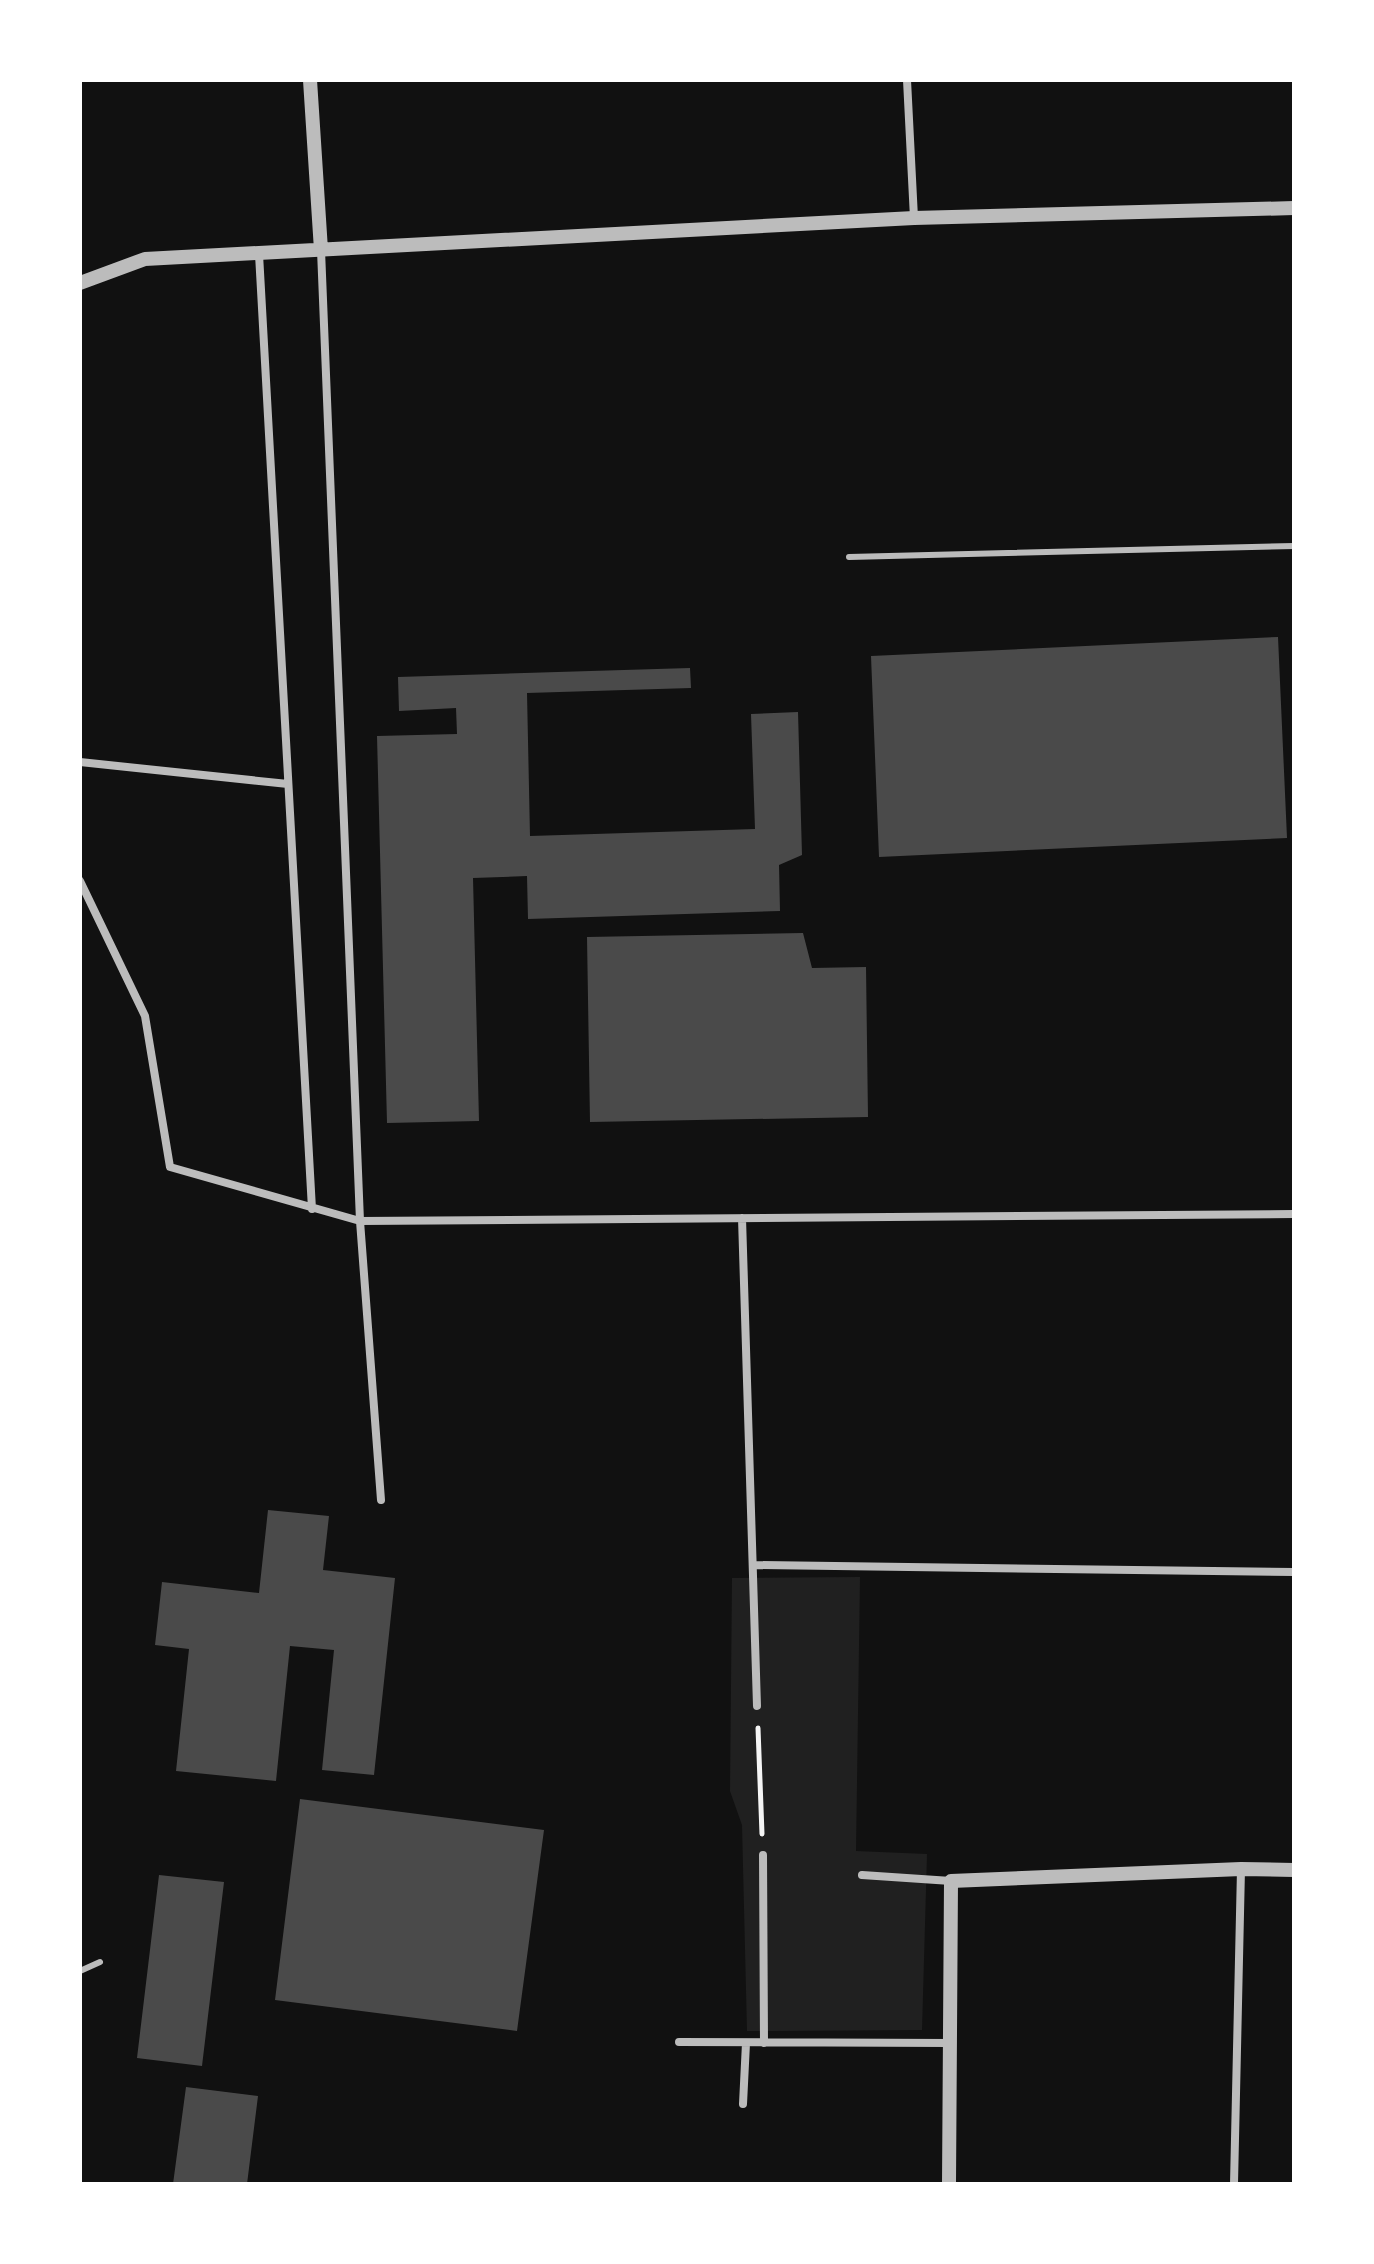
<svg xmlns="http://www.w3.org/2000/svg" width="1374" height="2264" font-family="Ubuntu,sans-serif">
<rect width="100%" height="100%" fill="#111"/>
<path fill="#202020" d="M860 1577 856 1851 927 1854 922 2030 747 2031 742 1825 730 1791 732 1578Z"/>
<path fill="#4a4a4a" d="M1278 637 1287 838 879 857 871 656Z
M690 668 691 688 527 693 530 836 755 829 751 714 798 712 802 855 779 865 780 911 528 919 527 876 473 878 479 1121 387 1123 377 736 457 734 456 708 399 711 398 677Z
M803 933 812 968 866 967 868 1117 590 1122 587 937Z
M268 1510 329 1516 323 1570 395 1578 374 1775 322 1770 334 1650 290 1646 276 1781 176 1771 189 1649 155 1645 162 1582 259 1593Z
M300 1799 544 1830 517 2031 275 2000Z
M159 1875 224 1882 202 2066 137 2058Z
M186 2087 258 2096 247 2184H173Z"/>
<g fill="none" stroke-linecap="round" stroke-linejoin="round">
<path stroke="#f5f5f5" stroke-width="5" d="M758 1728 762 1834"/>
<path stroke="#bcbcbc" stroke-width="6" d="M849 557 1294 546
M80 1971 100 1962"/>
<path stroke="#bcbcbc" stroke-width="8" d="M907 80 914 218
M321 250 360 1221 381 1500
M259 254 312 1209
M80 762 288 784
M80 881 145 1016 170 1167 360 1221 1294 1214
M742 1218 757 1706
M754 1565 1294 1572
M763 1855 764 2043
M862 1875 951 1881
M679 2042 950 2043
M743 2104 746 2043
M1234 2184 1241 1869"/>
<path stroke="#bcbcbc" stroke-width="14" d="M310 80 321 250
M80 283 145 259 914 218 1294 208
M949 2184 951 1881 1241 1869 1294 1870"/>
</g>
<rect width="1374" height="2264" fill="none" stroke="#ffffff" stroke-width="164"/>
</svg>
